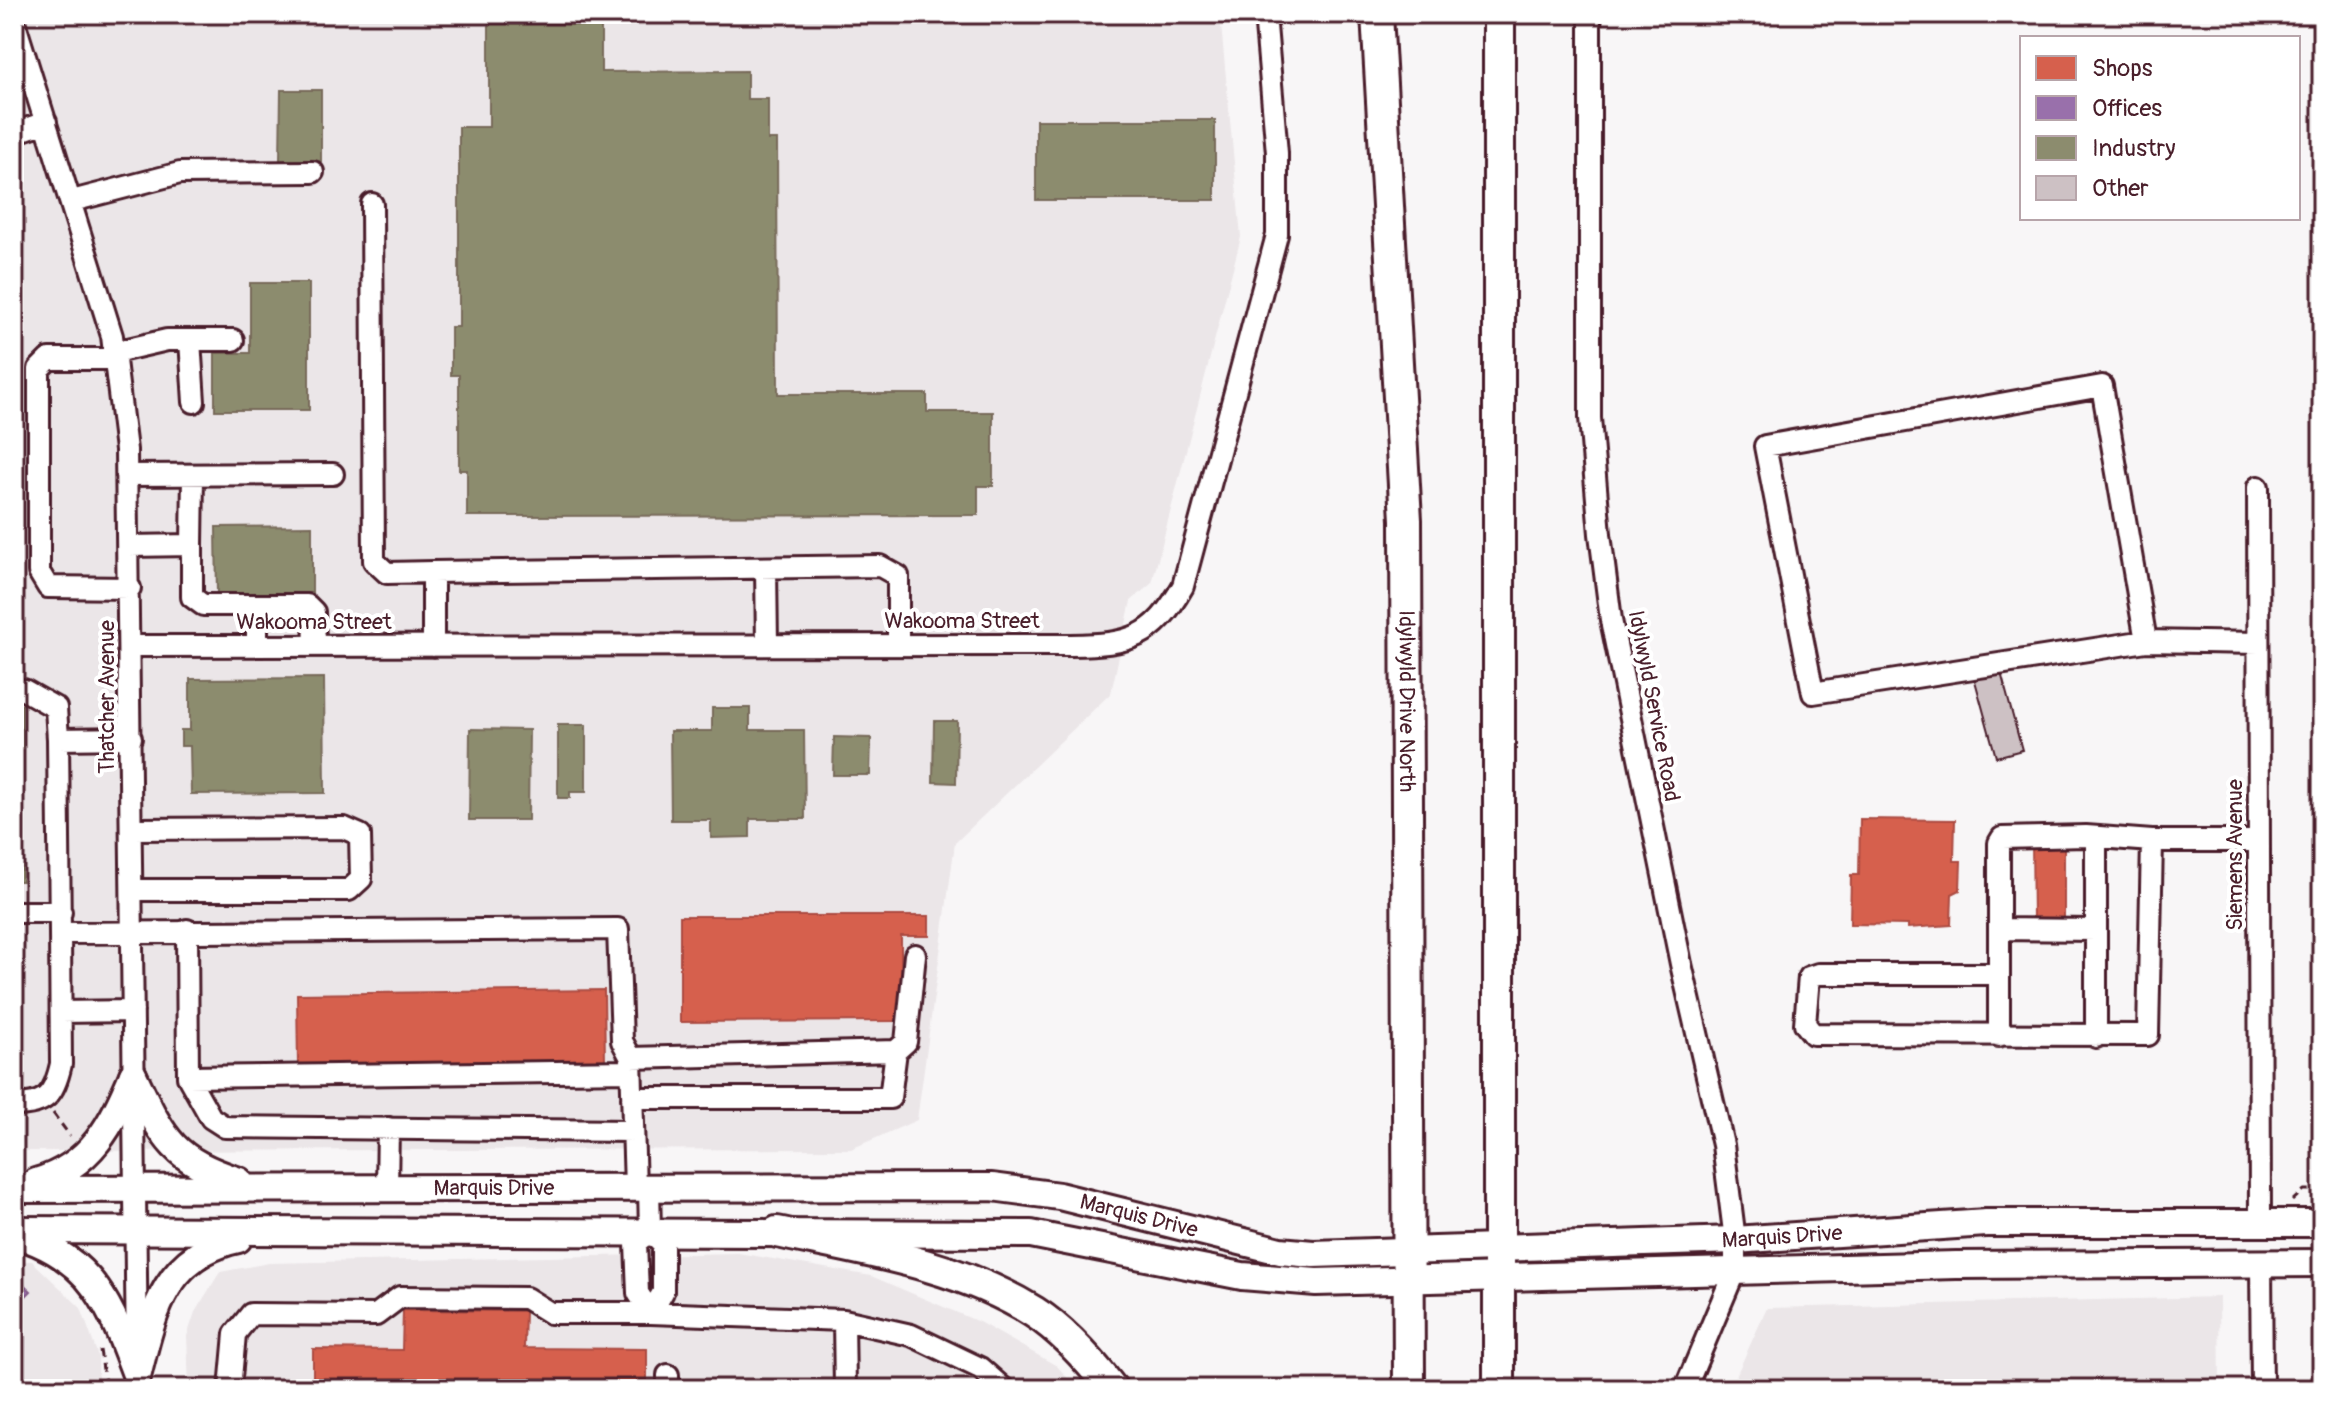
<svg xmlns="http://www.w3.org/2000/svg" width="2336" height="1403" font-family="Pangolin,sans-serif">
<rect width="100%" height="100%" fill="#f8f6f7"/>
<filter id="ink" filterUnits="userSpaceOnUse"><feTurbulence type="fractalNoise" baseFrequency=".0125" numOctaves="2"/><feDisplacementMap in="SourceGraphic" scale="16" xChannelSelector="R" yChannelSelector="G"/><feConvolveMatrix kernelMatrix="1 2 1 2 8 2 1 2 1" color-interpolation-filters="sRGB"/></filter>
<g filter="url(#ink)">
<path fill="#ebe6e8" d="M14 14H1220L1241 237 1152 583 1131 601 1111 693 955 843 917 1120 851 1149 14 1151Z
M738 1253 871 1276 979 1322 1057 1366 1077 1389H189L187 1336 195 1312 220 1272 269 1263Z
M14 1261H32L81 1308 98 1356V1389H14Z
M2219 1297 2220 1389H1730L1767 1308Z"/>
<path fill="#d6604d" stroke="#ac4c43" stroke-width="2" d="M1860 819 1955 820 1954 861H1961L1960 890 1952 894 1951 925 1908 928V925L1850 924 1851 875H1859Z
M2032 842H2064V920H2033Z
M680 916H929V936H901V1021L680 1022Z
M14 943H18V992H14Z
M604 990 605 1064 298 1067 297 994Z
M403 1310 525 1311 524 1348 647 1349V1389H313V1349L402 1350Z"/>
<path fill="#9970ab" stroke="#815885" stroke-width="2" d="M18 1279 31 1291 25 1297 24 1388H14V1283Z"/>
<path fill="#8c8c6e" stroke="#786b5a" stroke-width="2" d="M489 24H601V72L747 71V99H768V140H777L778 394H927V412H993V486H978V515L467 516V470H459V375H451V327H459V127H489Z
M281 90H321V161H280Z
M1036 120H1215V200H1036Z
M250 283H309V410H215V353H250Z
M312 526V597H217L216 527Z
M324 678 325 793 191 794 190 746H181V730H190V679Z
M14 705H22V881H14Z
M712 708H750V730H804L805 819H750V837L711 838V820H671L670 731H712Z
M934 721H957L956 783 933 782Z
M558 725H586V792H570V798H558Z
M470 729 529 730 528 820H469Z
M834 737 871 738 870 775H833Z"/>
<path fill="#cdc1c4" stroke="#4a1f2b" stroke-width="2" d="M2000 669 2022 750 1996 757 1974 677Z"/>
<g fill="none" stroke-linecap="round" stroke-linejoin="round">
<defs>
<path id="minor" d="M1590 14V418L1600 534 1611 620 1681 964 1723 1145 1735 1240V1270L1685 1389
M14 21 112 336 126 450 137 1357
M14 133 46 122
M72 201 180 173 313 172
M372 204 374 561 387 573 433 572
M190 340 194 402
M115 352 167 340H233
M116 359H49L39 369V572L48 587 130 588
M127 475 333 474
M2258 487 2260 1222
M192 545 193 475
M129 546 192 545V597L203 605H257V646
M766 568 767 645
M257 605H307L314 612 315 646
M2146 641 1813 693 1765 446 2102 386 2146 641 2258 643
M131 646 1071 645C1130 644 1153 639 1183 586L1277 235V153L1265 14
M433 646V572L880 566 898 576V645
M14 690H24L56 708 58 739
M131 738 58 739 60 933 618 929 622 1041 631 1058 635 1188
M132 829 344 828 360 835 361 879 349 890H132
M2096 837V1037
M14 912H61
M1999 929 2096 930
M187 930 188 1077 211 1118 225 1127 633 1131
M1999 974H1818L1809 977 1805 1024 1813 1034 2148 1035 2152 841H2258
M61 1012 133 1011
M1999 1036V843L2002 838 2086 836 2152 841
M896 1051 906 1042 915 955
M631 1058 896 1051 890 1098H632
M188 1077 631 1071
M14 1105C46 1105 54 1095 61 1064L60 933
M387 1188 388 1128
M649 1188 650 1231 663 1244V1292L651 1313
M650 1231 636 1243 638 1293 651 1313
M2261 1263 2262 1389
M844 1320 845 1389
M230 1389 235 1334 251 1314 376 1315 400 1297 526 1298 550 1313H651L844 1320 911 1335 980 1368 1004 1389
M668 1389V1375"/>
<g id="major">
<path d="M133 1075C163 1137 170 1159 239 1181"/>
<path d="M36 1182C92 1166 112 1124 133 1075"/>
<path id="s1" d="M14 1189 992 1187 1059 1196 1280 1251 1313 1254 1735 1240 1986 1223H2322"/>
<path d="M14 1230 1031 1234 1242 1276 1316 1282 1956 1265 2322 1263"/>
<path d="M21 1236C95 1260 112 1310 137 1377"/>
<path d="M137 1377C153 1313 164 1255 238 1239"/>
</g>
<g id="highway">
<path id="s2" d="M1377 14 1406 520 1409 1389"/>
<path d="M777 1232C863 1250 958 1264 1034 1312 1064 1331 1090 1361 1112 1389"/>
<path d="M1499 1389V14"/>
</g>
</defs>
<use href="#minor" stroke="#4a1f2b" stroke-width="26"/>
<use href="#major" stroke="#4a1f2b" stroke-width="32"/>
<use href="#highway" stroke="#4a1f2b" stroke-width="36"/>
<path stroke="#4a1f2b" stroke-width="3" stroke-dasharray="8 6" stroke-linecap="butt" d="M53 1113 70 1136
M2292 1201 2304 1190H2322
M100 1350 106 1389"/>
<use href="#minor" stroke="#fff" stroke-width="20"/>
<use href="#major" stroke="#fff" stroke-width="26"/>
<use href="#highway" stroke="#fff" stroke-width="30"/>
</g>
</g>
<g text-anchor="middle" dominant-baseline="central" stroke-width="8" stroke-linejoin="round" paint-order="stroke">
<g font-size="22" fill="#4a1f2b" stroke="#fff">
<text x="962" y="621">Wakooma Street</text>
<text x="314" y="622">Wakooma Street</text>
<text transform="translate(107 697) rotate(-90)">Thatcher Avenue</text>
<text stroke="none"><textPath href="#s2" startOffset="688">Idylwyld Drive North</textPath></text>
<text transform="translate(1654 706) rotate(79)">Idylwyld Service Road</text>
<text transform="translate(2235 855) rotate(-90)">Siemens Avenue</text>
<text stroke="none"><textPath href="#s1" startOffset="480">Marquis Drive</textPath></text>
<text stroke="none"><textPath href="#s1" startOffset="1128">Marquis Drive</textPath></text>
<text stroke="none"><textPath href="#s1" startOffset="1776">Marquis Drive</textPath></text>
</g>
</g>
<rect width="2336" height="1403" fill="none" stroke="#fff" stroke-width="48"/>
<rect x="24" y="24" width="2288" height="1355" fill="none" stroke="#4a1f2b" stroke-width="3" filter="url(#ink)"/>
<rect x="2020" y="36" width="280" height="184" fill="#ffffff" stroke="#b7a5aa" stroke-width="2"/>
<rect x="2036" y="56" width="40" height="24" fill="#d6604d" stroke="#b7a5aa" stroke-width="2"/>
<text x="2092" y="76" font-size="24" fill="#4a1f2b">Shops</text>
<rect x="2036" y="96" width="40" height="24" fill="#9970ab" stroke="#b7a5aa" stroke-width="2"/>
<text x="2092" y="116" font-size="24" fill="#4a1f2b">Offices</text>
<rect x="2036" y="136" width="40" height="24" fill="#8c8c6e" stroke="#b7a5aa" stroke-width="2"/>
<text x="2092" y="156" font-size="24" fill="#4a1f2b">Industry</text>
<rect x="2036" y="176" width="40" height="24" fill="#cdc1c4" stroke="#b7a5aa" stroke-width="2"/>
<text x="2092" y="196" font-size="24" fill="#4a1f2b">Other</text>
</svg>
